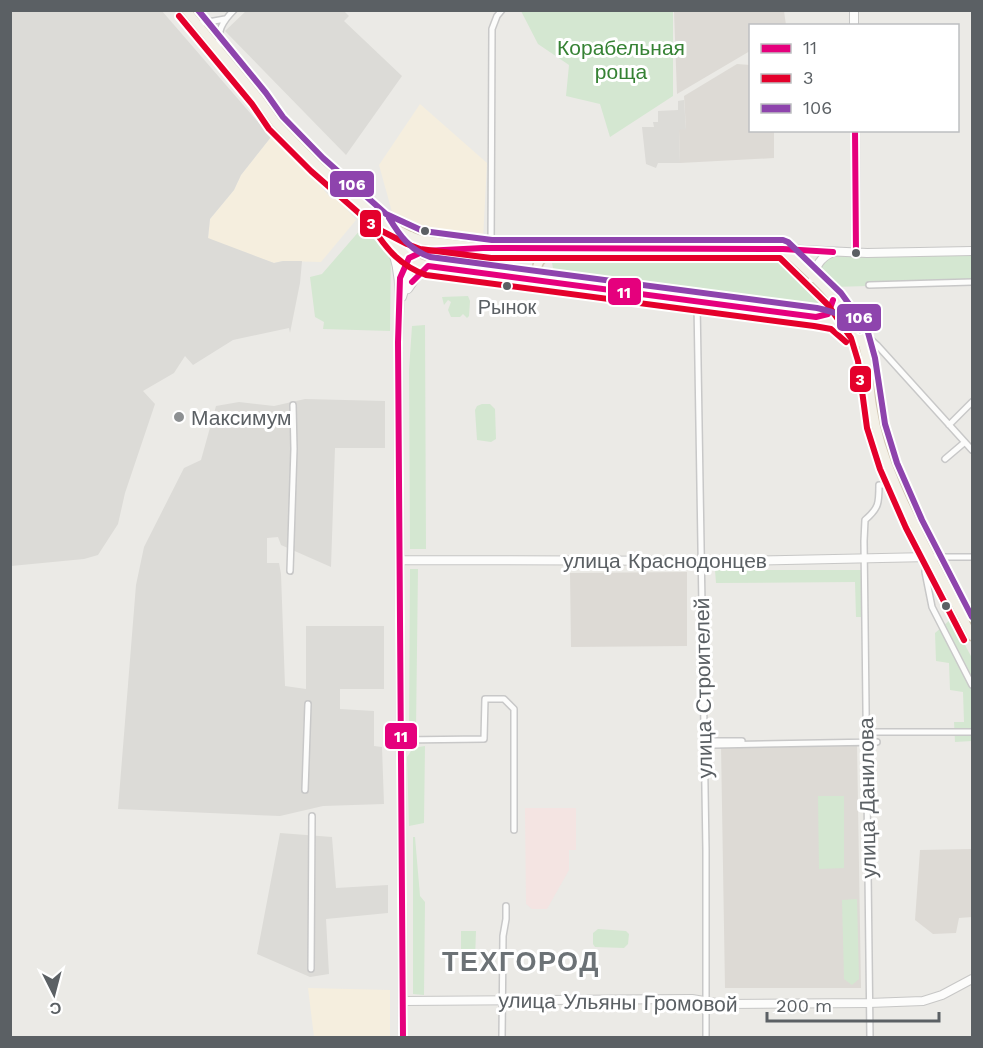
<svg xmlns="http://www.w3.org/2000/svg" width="983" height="1048" font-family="'Work Sans',sans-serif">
<rect width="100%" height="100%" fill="#ebeae6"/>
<path fill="#f5eede" d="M420 104 487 163 483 239 437 233 392 212 379 165Z
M271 137 304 168 330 197 338 199 356 220 321 262 283 261 274 263 208 239 210 219 234 190 241 175Z
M308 988 390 990V1037H314Z"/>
<path fill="#dcdbd7" d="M11 10 162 11 271 137 241 175 234 190 210 219 208 238 274 263 283 261H302L300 283 290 333 289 328 233 340 193 365 185 356 174 373 143 391 155 404 125 493 118 524 98 555 84 559 11 566Z
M246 11H344L349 16 344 21 402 76 346 155 225 31Z
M684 100 686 130H679L680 163H658L656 168 646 164 642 127H654L653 122H658V111L678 110V101Z
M305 399 385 401V448H335L331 567 281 545 278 537 267 538V563H279L281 574 285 686 306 689V626H384V689H340V709L374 711V746L382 747 384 804 323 806 280 816 118 809 136 585 144 547 184 468 201 460 216 406 239 402 274 406Z
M280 833 332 837 336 888 388 885V913L326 919 329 974 310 977 257 954Z"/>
<path fill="#dddad5" d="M674 11H784L786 25 750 26V51L677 94Z
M737 64 750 65V130L774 131V158L680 163 679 130 686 129 684 96Z
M687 572V646L571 647 570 573Z
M857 743 861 988H725L721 745Z
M972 849V917L959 918 956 933 933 934 915 920 920 850Z"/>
<path fill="#f4e4e2" d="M525 808H576V850H569V870L547 909H532L526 904Z"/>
<path fill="#d4e7d1" d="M521 11H673V96L610 137 600 104 566 96 569 65 538 44Z
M361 229 391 253 390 331 323 329 324 322 315 317 310 277 322 274Z
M972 253V283L833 287 820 273V265L834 256Z
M783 256 825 301 826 305 822 312 555 278 551 258Z
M468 296 470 301 469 316 467 318 463 314 460 317H451L448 310 451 302 448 300 444 305 442 297Z
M425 325 426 549H410L409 370 412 326Z
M482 404H490L495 409 496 439 491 442 477 440 475 410 477 406Z
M410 569H418L416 729 409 726Z
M715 570H861L862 617H856L855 582 716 583Z
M951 619 972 658V741L955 742 954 722H964L963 692 950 690 949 663 936 661 935 633Z
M425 746 424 823 409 826 407 757 413 748Z
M818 796H844V868L819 869Z
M413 837H415L420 896 425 902 424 995 413 994Z
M857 899 859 979 852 985 844 979 842 900Z
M598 929 626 931 629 934 628 944 624 948 595 947 593 944V933Z
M461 931H476L475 960H461Z"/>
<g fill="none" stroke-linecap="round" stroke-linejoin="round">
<defs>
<path id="street" d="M197 24 225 19
M219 48C217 31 222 22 234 10
M491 249 492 29 497 16 502 10
M869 285 972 282
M697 302 706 850V1038
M857 327 877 345 972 450
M949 425 972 402
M945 459 965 442
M930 557H972
M290 571 294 449 293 405
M925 572 932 607 972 685
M866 732H972
M401 740 484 739 485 699H504L514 709V830
M704 741H742
M713 745 877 742
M305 790 308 704
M311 969 312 816
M502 1038 503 936 506 919V906
M870 1038 864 541 865 520C879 508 879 503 879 485H895"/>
<path id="secondary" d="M854 10V26
M855 130 856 253
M387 236C404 273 399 303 398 342L403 1038
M783 249 867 253 972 251
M401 275C410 245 444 250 470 249
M813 278C816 266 820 258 831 253
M408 289 417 276 428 266
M402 297 408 277 410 236
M400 560 738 561 930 557
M403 1001 692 999 722 1004 869 1003 923 1001 942 995 972 979"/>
<path id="primary" d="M186 10 259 99 276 123 317 165 381 221 410 236 421 240 491 249H783C810 273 842 301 859 334 869 355 868 383 872 406 876 433 885 460 896 485 918 537 947 586 972 636
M382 223C394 244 404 259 428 266L686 300 751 307 816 317 828 314 833 300
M548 282C529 270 538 260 552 250
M819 318C837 321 847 328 858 342"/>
</defs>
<use href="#street" stroke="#c8c8c8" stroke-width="8"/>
<use href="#secondary" stroke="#c7c7c6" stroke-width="10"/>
<use href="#primary" stroke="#d3c8b3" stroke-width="11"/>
<use href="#street" stroke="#fcfcfb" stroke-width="5"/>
<use href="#secondary" stroke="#fcfcfb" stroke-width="8"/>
<use href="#primary" stroke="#f3f0e7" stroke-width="8"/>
<defs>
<path id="bus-1" d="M855 130 856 253
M412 282 428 266 816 317 828 314 833 300
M403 1038 398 342 400 278 409 258 424 251 483 248 783 249 833 252"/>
<path id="bus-2" d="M179 16 252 104 269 129 311 171 376 228 407 244 420 249 491 258H780L828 305 851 338 858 361 867 428 880 469 906 528 964 640
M373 228C387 250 401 266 426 275L814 326 831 329 846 342"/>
<path id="bus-3" d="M198 10 266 93 283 117 323 158 386 214 423 231 492 240H783L788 242 841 293 867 329 875 358 885 424 897 463 922 520 972 617
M389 218C400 236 410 250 430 257L817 308C835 312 848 316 860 330"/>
</defs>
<use href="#bus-1" stroke="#fff" stroke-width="10"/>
<use href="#bus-2" stroke="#fff" stroke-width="10"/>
<use href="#bus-3" stroke="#fff" stroke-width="10"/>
<use href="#bus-1" stroke="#e5007d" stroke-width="6"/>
<use href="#bus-2" stroke="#e4002b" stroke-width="6"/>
<use href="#bus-3" stroke="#8e44ad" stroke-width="6"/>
</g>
<g fill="#5b6064" stroke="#fff" stroke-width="2">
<circle cx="425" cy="231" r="5"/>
<circle cx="856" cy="253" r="5"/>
<circle cx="507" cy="286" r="5"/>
<circle cx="946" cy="606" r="5"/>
</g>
<circle fill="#8d9092" stroke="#fff" stroke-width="2" cx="179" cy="417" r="6"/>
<g text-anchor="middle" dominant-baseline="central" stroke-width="6" stroke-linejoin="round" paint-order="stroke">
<g font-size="20" fill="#5b6064" stroke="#fff">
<text x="507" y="307">Рынок</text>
</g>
<g font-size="21" fill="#368234" stroke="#fff">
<text x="621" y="47">Корабельная<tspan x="621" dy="24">роща</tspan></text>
</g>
<g font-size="21" fill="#5b6064" stroke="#fff" text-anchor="start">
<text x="191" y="417">Максимум</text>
</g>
<g font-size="21" fill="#5b6064" stroke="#fff">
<text x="665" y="560">улица Краснодонцев</text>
<text transform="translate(703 688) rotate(-91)">улица Строителей</text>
<text transform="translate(867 798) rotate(-91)">улица Данилова</text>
<text transform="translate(618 1002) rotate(1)">улица Ульяны Громовой</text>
</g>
<g font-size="27" font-weight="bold" letter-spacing="1.5" fill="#6c7276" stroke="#fff">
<text x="521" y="962">ТЕХГОРОД</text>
</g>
</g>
<g stroke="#fff" stroke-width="2">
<rect x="329" y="170" width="46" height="28" rx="6" fill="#8e44ad"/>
<rect x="359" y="209" width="23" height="29" rx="6" fill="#e4002b"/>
<rect x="607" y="277" width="35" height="29" rx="6" fill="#e5007d"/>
<rect x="836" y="303" width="46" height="29" rx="6" fill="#8e44ad"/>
<rect x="849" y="365" width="23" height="28" rx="6" fill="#e4002b"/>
<rect x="384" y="722" width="34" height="28" rx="6" fill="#e5007d"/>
</g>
<g font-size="16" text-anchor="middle" font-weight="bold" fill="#fff">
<text x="352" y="190">106</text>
<text x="371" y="229">3</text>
<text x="624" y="298">11</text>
<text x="859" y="323">106</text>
<text x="860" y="385">3</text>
<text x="401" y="742">11</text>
</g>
<rect width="983" height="1048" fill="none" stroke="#5b6064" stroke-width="24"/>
<rect x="749" y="24" width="210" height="108" fill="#ffffff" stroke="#bdbfc1" stroke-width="1.5"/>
<rect x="761" y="44" width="30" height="9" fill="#e5007d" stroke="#bdbfc1" stroke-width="1.5"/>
<text x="803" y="54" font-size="18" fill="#5b6064">11</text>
<rect x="761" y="74" width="30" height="9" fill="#e4002b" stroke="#bdbfc1" stroke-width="1.5"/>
<text x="803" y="84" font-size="18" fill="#5b6064">3</text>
<rect x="761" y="104" width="30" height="9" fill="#8e44ad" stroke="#bdbfc1" stroke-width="1.5"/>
<text x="803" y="114" font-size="18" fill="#5b6064">106</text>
<g transform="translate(54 994) rotate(174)" stroke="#ffffff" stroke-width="4.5" paint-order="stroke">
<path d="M0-4.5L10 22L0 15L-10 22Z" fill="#5b6064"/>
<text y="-9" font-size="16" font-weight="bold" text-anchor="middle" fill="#5b6064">С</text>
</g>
<path d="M767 1012v9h172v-9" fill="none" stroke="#5b6064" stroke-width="3"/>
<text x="776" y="1012" font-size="18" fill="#5b6064" stroke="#ffffff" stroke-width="4.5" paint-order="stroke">200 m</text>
</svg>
